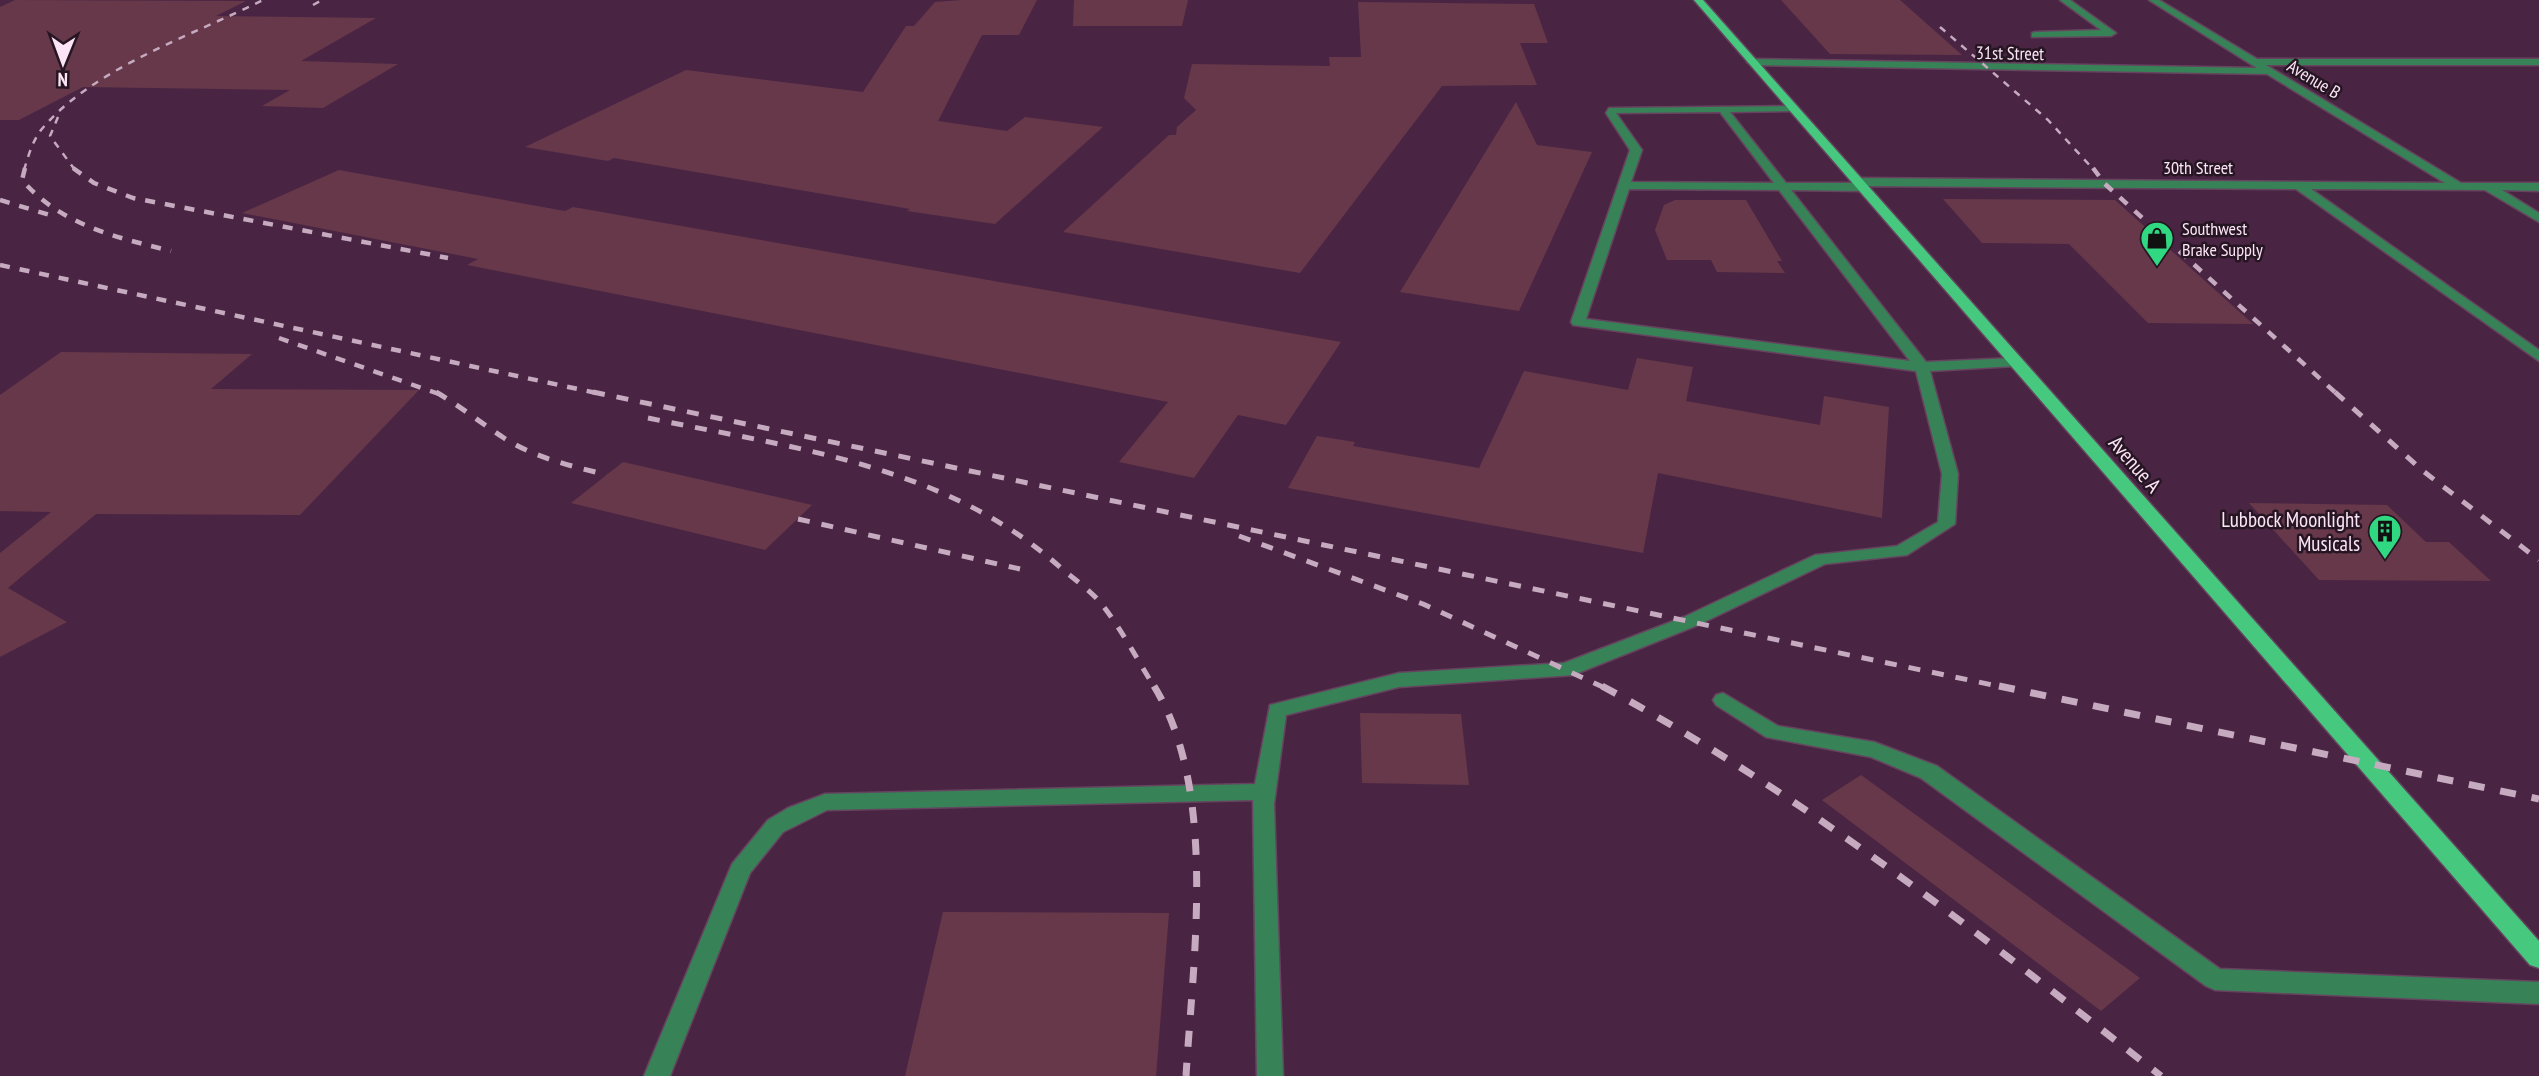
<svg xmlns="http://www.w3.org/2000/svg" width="2539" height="1076" font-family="'PT Sans Narrow',sans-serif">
<rect width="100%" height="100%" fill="#4a2543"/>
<path fill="#66384a" d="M15 0 246 1 216 16 376 18 301 61 398 64 323 108 262 106 290 90 83 87 19 120H0V7Z
M961 0H1037L1019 35H982L938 121 1007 131 1025 117 1103 127 995 224 907 211 910 209 614 158 608 161 525 147 686 70 863 92 906 26H914L935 2Z
M1074 0H1188L1182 26H1073Z
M1781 0H1900L1962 55 1830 54Z
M1358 2 1534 4 1548 43H1520L1537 85 1442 86 1300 273 1063 232 1169 135H1176L1177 127 1196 110 1184 98 1192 64 1330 66 1329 57H1361Z
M1516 102 1537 145 1592 152 1519 311 1400 292Z
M339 170 565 211 573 207 1341 342 1286 425 1238 415 1194 478 1119 462 1168 402 467 265 478 259 242 213Z
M1943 199 2115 200 2253 324 2148 323 2069 244 1982 243Z
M1675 200H1746L1782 261H1777L1785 273 1717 272 1711 260H1667L1655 230 1664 205Z
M61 352 252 354 211 389 419 390 300 515 96 514 8 588 67 622 0 657V553L51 512 0 511V395Z
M1637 358 1693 367 1686 401 1820 425 1824 396 1889 407 1882 518 1658 473 1643 553 1288 488 1317 436 1355 442 1353 446 1479 468 1524 371 1628 390Z
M623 462 812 505 765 550 571 503Z
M2249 503 2387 505 2426 542H2449L2491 581 2319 580Z
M1360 713 1461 714 1469 785 1362 783Z
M1861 775 2140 978 2101 1011 1822 800Z
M943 912 1169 913 1156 1076H905Z"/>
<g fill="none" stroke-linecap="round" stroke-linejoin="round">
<defs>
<path id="minor" d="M2060 0H2070L2116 33 2111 36 2032 37V33L2035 32 2101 30Z
M2149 0H2159L2257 59H2539V65H2266L2461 183H2539V191L2502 190 2539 213V222L2485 190 2311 189 2539 350V361L2296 189 1866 186 1865 189 1861 191 1791 190 1926 362 2015 358 2022 362 2015 366 1930 371 1958 474 1955 524 1907 555 1825 564 1698 625 1573 675 1399 687 1286 715 1274 804 1283 1076H1257L1253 800 827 810 783 832 750 873 670 1076H644L732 864 768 820 788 808 825 794 1255 784 1270 705 1399 673 1564 663 1684 617 1815 555 1897 546 1938 522 1942 474 1916 371 1573 325 1571 322 1630 150 1606 113 1609 108 1796 106V110L1792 111 1730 112 1786 183H1852L1853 180 1857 178 2445 183 2267 74 1752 65 1747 62 1752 59 2257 68ZM1720 112 1774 183 1631 182 1642 150 1616 113ZM1629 189 1779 190 1910 361 1586 319Z
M1723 693 1778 726 1874 742 1937 766 2220 969 2539 982V1004L2215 990 2206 986 1921 778 1871 757 1766 737 1716 705 1713 700 1716 695Z"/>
<path id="major" d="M1694 0H1703L2539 941V968L2530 965Z"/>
</defs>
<use href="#minor" stroke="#664460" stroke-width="3"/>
<use href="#major" stroke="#664460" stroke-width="3"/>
<use href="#minor" fill="#378256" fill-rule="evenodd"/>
<use href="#major" fill="#47c87f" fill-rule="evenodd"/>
<path stroke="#c6aac0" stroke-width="2.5" stroke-dasharray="7 7" stroke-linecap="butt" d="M313 5 322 0
M1940 27 2048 120 2094 170
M58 117 50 136 75 170
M24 170C28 157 32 142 41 130 91 69 193 35 263 0"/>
<path stroke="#c6aac0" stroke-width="4.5" stroke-dasharray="10 10" stroke-linecap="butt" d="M25 168 22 180C61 225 115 237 171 251
M73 168 94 183 133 198 448 258
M2093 168 2105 184 2337 394
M0 200 53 216
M0 265 601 394
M279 338 439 394"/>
<path stroke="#c6aac0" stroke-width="5" stroke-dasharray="12 12" stroke-linecap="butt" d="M436 392C460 406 481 423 504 438 535 458 572 466 607 475
M593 392 2007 688
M2335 392 2423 471 2539 560
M648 418C793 448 946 465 1061 568 1075 580 1093 592 1104 607 1123 632 1138 661 1155 688
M798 519 1020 569
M1239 536 1423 604 1605 688"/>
<path stroke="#c6aac0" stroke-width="7" stroke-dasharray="16 16" stroke-linecap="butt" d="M1154 686C1218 790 1193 958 1186 1076
M1602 686C1803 794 1982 936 2161 1076
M1999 686 2539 799"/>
</g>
<defs>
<symbol id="shop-pin" viewBox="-11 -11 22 30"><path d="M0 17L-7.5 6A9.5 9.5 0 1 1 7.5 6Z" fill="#31d882" stroke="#261623"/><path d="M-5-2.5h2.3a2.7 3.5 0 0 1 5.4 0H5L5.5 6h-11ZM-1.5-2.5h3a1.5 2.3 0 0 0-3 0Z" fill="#111"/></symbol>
<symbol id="building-pin" viewBox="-11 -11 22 30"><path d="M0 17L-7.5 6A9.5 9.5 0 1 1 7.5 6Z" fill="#31d882" stroke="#261623"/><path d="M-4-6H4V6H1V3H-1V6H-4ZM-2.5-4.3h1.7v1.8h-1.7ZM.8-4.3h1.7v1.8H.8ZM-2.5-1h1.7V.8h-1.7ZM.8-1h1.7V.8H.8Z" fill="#111"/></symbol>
</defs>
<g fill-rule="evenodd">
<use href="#shop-pin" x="2138" y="219" width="38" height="52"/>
<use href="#building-pin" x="2366" y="512" width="38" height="52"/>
</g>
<g text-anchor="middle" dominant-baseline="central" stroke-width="5" stroke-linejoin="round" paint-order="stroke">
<g font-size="18" fill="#fce4f6" stroke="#261623">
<text transform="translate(2010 53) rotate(1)">31st Street</text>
<text transform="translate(2314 79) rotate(31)">Avenue B</text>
<text x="2198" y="167">30th Street</text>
</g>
<g font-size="18" fill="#fce4f6" stroke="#261623" text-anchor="start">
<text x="2182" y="228">Southwest<tspan x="2182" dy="21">Brake Supply</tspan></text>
</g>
<g font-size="21" fill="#fce4f6" stroke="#261623">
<text transform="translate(2135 464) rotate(49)">Avenue A</text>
</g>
<g font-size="21" fill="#fce4f6" stroke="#261623" text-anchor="end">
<text x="2360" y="519">Lubbock Moonlight<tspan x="2360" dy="24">Musicals</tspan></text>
</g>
</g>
<g transform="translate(63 63) rotate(181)" stroke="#261623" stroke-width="5" paint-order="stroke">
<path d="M0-5L12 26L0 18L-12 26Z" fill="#fce4f6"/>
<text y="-10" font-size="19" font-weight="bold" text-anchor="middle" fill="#fce4f6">N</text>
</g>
</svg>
